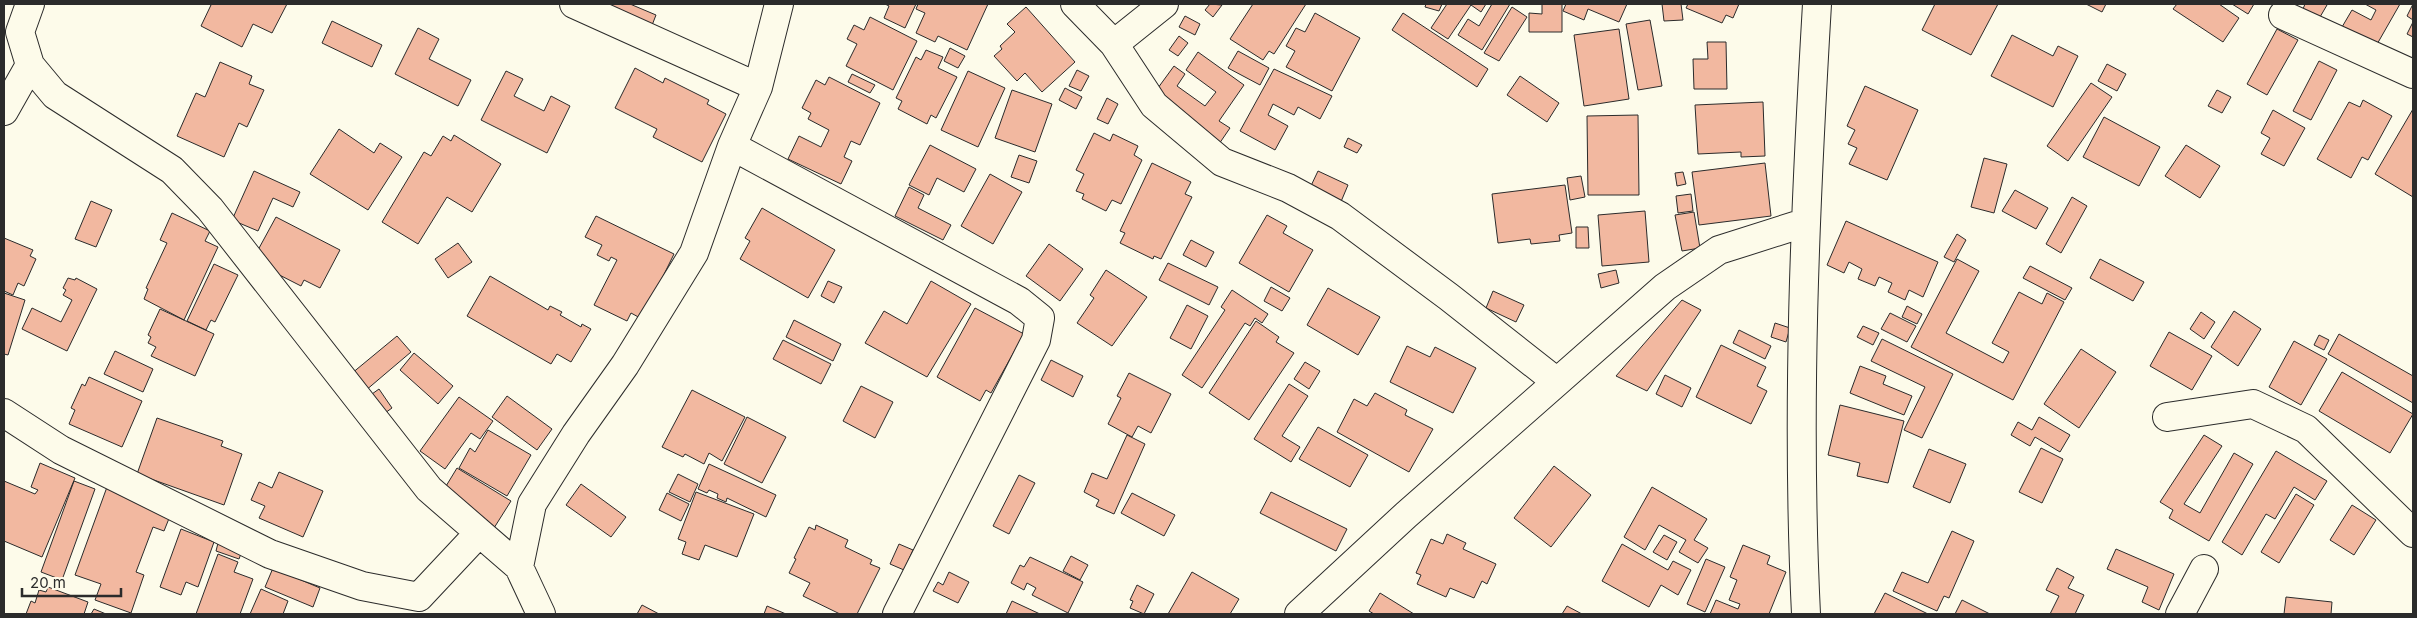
<svg xmlns="http://www.w3.org/2000/svg" width="2417" height="618" font-family="Inter,sans-serif">
<rect width="100%" height="100%" fill="#fdfbea"/>
<path fill="#f2b8a0" stroke="#2b2b2b" d="M208 4H287L272 33 253 24 242 47 201 26 211 5Z
M603 4H630L656 15 649 33Z
M885 4H916L905 28 884 18 889 6Z
M918 4H988L967 50 938 36 935 42 916 33 925 13 916 9Z
M1210 4 1222 5 1213 17 1205 10Z
M1253 4H1306L1274 54 1269 51 1263 60 1230 39Z
M1426 4H1442L1439 11 1425 7Z
M1447 4H1486L1481 12 1471 5 1448 39 1431 28Z
M1492 4H1510L1482 50 1458 35 1468 19 1479 26Z
M1542 4H1562V32H1529V13L1542 14Z
M1566 4H1627L1619 22 1588 9 1584 20 1563 11Z
M1662 4H1681L1683 20 1664 21Z
M1688 4H1739L1733 18 1726 15 1722 23 1686 8Z
M1935 4H1998L1971 55 1922 30Z
M2086 4H2106L2102 12Z
M2177 4H2219L2239 18 2223 42 2173 9Z
M2232 4H2254L2248 14Z
M2305 4H2325L2327 5 2320 17 2303 9Z
M2365 4H2400L2376 46 2342 27 2352 10 2371 20 2376 10Z
M2413 4V20L2407 16Z
M1026 7 1075 62 1042 92 1025 73 1017 81 994 56 1002 49 1000 46 1015 32 1007 24Z
M1512 7 1527 17 1499 61 1484 53Z
M1315 13 1360 38 1332 91 1286 67 1295 51 1286 46 1296 28 1305 32Z
M1403 13 1488 69 1477 87 1392 30Z
M1185 16 1200 24 1195 35 1179 27Z
M870 17 917 41 893 90 846 66 857 44 847 39 854 25 864 30Z
M1650 20 1662 86 1638 90 1626 24Z
M332 21 382 45 372 67 322 43Z
M2413 22V37L2407 34Z
M418 28 439 39 429 59 471 80 458 106 395 74Z
M1619 29 1629 99 1584 106 1574 35Z
M2277 29 2298 40 2267 95 2247 84Z
M2012 35 2053 56 2058 46 2078 56 2053 107 1991 76Z
M1179 36 1188 43 1178 56 1169 50Z
M1707 42H1726L1727 89H1694L1693 59H1708Z
M950 48 965 56 958 68 944 61Z
M926 50 943 57 938 68 957 77 936 118 931 115 927 124 898 109 902 101 896 98 916 57 921 60Z
M1238 51 1269 68 1260 85 1228 68Z
M1198 52 1244 85 1219 121 1230 128 1219 144 1155 92 1174 66 1185 74 1177 86 1205 106 1216 92 1186 70Z
M2319 61 2337 70 2311 120 2293 111Z
M220 62 252 76 249 84 264 90 247 127 239 123 224 157 177 136 196 93 205 97Z
M2107 64 2126 74 2117 91 2098 81Z
M635 68 663 83 665 78 709 100 707 104 726 114 702 162 653 137 657 129 615 108Z
M1274 69 1332 96 1320 119 1298 107 1294 115 1273 104 1268 115 1288 126 1275 150 1240 131Z
M1077 70 1089 76 1081 91 1069 86Z
M506 71 523 79 514 96 544 111 551 96 570 106 547 153 481 120Z
M968 71 1005 88 978 147 941 130Z
M852 74 875 85 870 93 848 82Z
M1520 76 1559 103 1547 122 1507 95Z
M829 77 880 103 860 145 851 141 844 157 852 161 841 184 788 159 799 136 821 147 829 130 808 119 811 113 802 108 816 80 825 85Z
M2091 83 2112 97 2068 161 2047 146Z
M1865 86 1918 110 1887 180 1849 164 1857 148 1848 144 1855 130 1847 126Z
M1065 88 1082 97 1076 109 1059 100Z
M1012 90 1052 104 1035 152 995 138Z
M2217 90 2231 97 2222 113 2208 106Z
M1107 98 1118 104 1108 124 1097 119Z
M2363 100 2392 116 2368 160 2362 157 2351 178 2317 159 2349 102 2360 107Z
M1763 102 1765 156 1741 157V152L1698 154 1695 105Z
M2413 109V197L2375 174Z
M2273 110 2305 128 2284 166 2261 154 2270 138 2261 133Z
M1638 115 1639 195H1588L1587 116Z
M2104 117 2160 147 2139 186 2083 157Z
M339 129 374 153 380 143 402 157 368 210 310 174Z
M1094 133 1110 141 1113 134 1138 146 1134 155 1142 160 1121 204 1112 200 1106 211 1082 199 1084 194 1076 191 1084 174 1076 170Z
M454 135 501 164 472 212 447 197 418 244 382 222 424 152 431 156 443 136 451 141Z
M1348 138 1362 145 1357 153 1344 147Z
M930 145 976 169 964 192 937 178 929 195 909 185Z
M2186 145 2220 166 2200 198 2165 176Z
M1019 155 1037 161 1029 183 1011 177Z
M1984 158 2007 164 1994 213 1971 207Z
M1152 163 1191 182 1185 194 1192 197 1161 259 1154 256 1153 259 1120 243 1125 233 1120 231Z
M1765 163 1771 216 1699 225 1692 172Z
M254 171 300 192 293 207 273 198 258 231 232 220Z
M1318 171 1348 185 1340 204 1309 190Z
M1683 172 1686 184 1677 186 1675 173Z
M990 174 1022 192 993 244 961 226Z
M1581 176 1585 197 1570 200 1567 178Z
M1565 185 1572 233 1559 235 1560 241 1531 244 1530 239 1498 243 1492 194Z
M909 187 924 195 918 208 951 225 943 240 895 216Z
M2015 190 2048 208 2036 229 2002 211Z
M1691 194 1693 211 1678 213 1676 196Z
M2072 197 2087 206 2061 253 2046 244Z
M91 201 112 210 96 247 75 239Z
M762 208 835 250 808 298 740 259 750 241 745 238Z
M1645 211 1649 262 1602 266 1598 215Z
M1694 212 1700 248 1682 251 1675 215Z
M172 213 210 231 205 241 218 247 184 320 144 299 148 289 146 288 167 243 160 240Z
M1267 215 1287 226 1283 233 1313 250 1289 292 1239 263Z
M596 216 674 254 642 319 631 313 627 321 594 305 617 260 611 257 609 261 597 255 602 245 585 237Z
M276 217 340 250 320 288 304 280 301 286 252 261Z
M1846 221 1938 262 1923 297 1909 290 1905 300 1888 292 1892 283 1879 277 1875 286 1858 279 1862 269 1849 262 1844 273 1827 265Z
M1576 227H1588L1589 248H1576Z
M1957 234 1966 240 1954 262 1944 257Z
M4 238 33 250 30 256 36 259 24 286 18 283 13 295 4 291Z
M1191 240 1214 252 1206 267 1183 255Z
M458 243 472 262 448 278 435 259Z
M1049 244 1083 269 1060 301 1026 276Z
M1957 259 1979 271 1946 333 2003 363 2009 352 1992 343 2019 292 2042 304 2047 293 2064 302 2013 400 1911 347Z
M2100 259 2144 282 2133 301 2090 278Z
M1168 263 1218 287 1209 305 1159 280Z
M214 264 238 275 215 322 211 320 206 330 187 321Z
M2030 266 2072 288 2065 300 2023 278Z
M1106 270 1147 297 1112 346 1077 323 1094 298 1090 295Z
M1616 270 1619 283 1601 288 1598 274Z
M490 276 548 310 550 306 562 312 560 315 581 327 582 324 591 329 571 362 557 354 551 364 467 316Z
M68 278 75 280 76 278 97 289 67 351 22 329 32 308 61 322 72 300 63 295 66 290 63 288Z
M828 281 842 287 834 303 821 296Z
M931 281 971 304 927 377 865 343 884 311 907 324Z
M1271 287 1290 298 1282 311 1264 301Z
M1328 288 1380 317 1358 355 1307 325Z
M1232 290 1268 314 1262 323 1255 318 1250 326 1245 323 1202 388 1182 375 1225 310 1221 307Z
M1493 291 1524 305 1516 322 1486 308Z
M4 293 25 300 8 355 4 354Z
M1682 300 1701 310 1647 391 1616 376Z
M1187 305 1208 316 1191 349 1170 338Z
M1907 306 1922 314 1917 324 1902 317Z
M975 308 1024 334 991 393 986 390 980 401 937 377Z
M160 309 214 334 195 376 151 356 156 347 148 343 151 337 148 335Z
M2234 311 2261 329 2238 366 2211 347Z
M2201 312 2215 322 2204 339 2190 329Z
M1890 313 1916 326 1907 342 1881 329Z
M794 320 841 344 833 361 786 337Z
M1256 321 1279 337 1276 342 1294 353 1249 420 1209 393Z
M1775 323 1790 328 1786 342 1771 337Z
M1863 326 1879 333 1873 345 1857 337Z
M1739 330 1771 346 1765 359 1733 343Z
M2169 332 2212 356 2192 390 2150 366Z
M2339 334 2413 376V403L2328 354Z
M2319 335 2329 340 2324 350 2314 345Z
M397 336 411 352 365 391 351 374Z
M1882 339 1953 374 1922 438 1904 430 1925 387 1871 361Z
M783 340 831 364 821 384 773 359Z
M2294 341 2327 359 2301 405 2269 387Z
M1721 345 1766 367 1757 386 1767 391 1751 424 1696 397Z
M1407 346 1430 357 1435 347 1476 368 1453 413 1390 382Z
M2081 349 2116 372 2079 428 2044 404Z
M115 351 153 369 143 392 104 374Z
M414 353 453 386 438 404 400 370Z
M1051 360 1083 376 1073 397 1041 380Z
M1305 362 1320 371 1309 389 1294 379Z
M1860 366 1886 376 1883 384 1912 396 1904 415 1850 393Z
M2342 372 2413 414 2390 453 2319 411Z
M1129 373 1171 394 1151 433 1138 426 1132 437 1108 424 1121 398 1117 396Z
M1665 375 1691 388 1682 407 1656 394Z
M89 377 142 401 122 447 69 424 75 410 71 408 82 384 85 386Z
M1289 384 1308 396 1282 436 1300 447 1291 462 1254 439Z
M861 386 893 402 875 438 843 421Z
M379 389 392 408 378 418 365 399Z
M692 390 745 417 722 461 709 453 704 464 685 454 683 457 662 447Z
M1375 393 1407 410 1405 415 1433 429 1409 472 1337 432 1354 399 1367 406Z
M507 396 552 429 537 450 492 417Z
M459 397 493 421 480 439 471 433 445 469 420 451Z
M1840 405 1904 421 1888 483 1857 476 1860 463 1828 455Z
M747 417 786 437 762 483 724 464Z
M2039 417 2070 435 2060 452 2035 437 2030 446 2011 435 2018 422 2032 430Z
M157 418 223 441 221 446 242 454 224 505 137 474Z
M1318 427 1368 455 1350 487 1299 459Z
M488 430 531 455 507 496 459 468 470 448 475 452Z
M1127 435 1145 444 1114 514 1096 506 1099 500 1084 492 1092 473 1107 479Z
M2204 435 2222 446 2184 504 2200 513 2234 453 2253 464 2209 541 2169 518 2173 510 2160 502Z
M2041 448 2063 459 2042 503 2019 492Z
M1929 449 1966 464 1950 503 1913 487Z
M2276 451 2327 481 2315 500 2294 487 2275 519 2266 514 2242 555 2222 542Z
M40 463 75 478 42 557 4 541V481L35 494 38 490 31 487Z
M709 464 776 495 766 517 727 498 726 502 717 498 718 494 709 490 707 493 698 489Z
M1554 466 1591 495 1551 547 1514 518Z
M457 468 511 501 494 528 440 496Z
M279 472 323 491 303 537 259 518 265 506 251 500 259 482 272 488Z
M678 474 698 484 690 502 669 492Z
M1019 475 1035 483 1009 534 993 526Z
M74 481 95 489 62 580 41 572Z
M581 484 626 517 611 537 566 505Z
M107 487 172 511 164 531 153 527 136 572 144 575 131 613 95 600 101 584 75 575Z
M1652 487 1707 519 1694 540 1708 548 1698 563 1679 552 1686 540 1659 525 1645 550 1624 537Z
M696 492 754 514 737 557 705 545 699 560 682 554 686 542 678 539Z
M1271 492 1347 529 1336 551 1260 513Z
M667 493 689 504 681 521 659 510Z
M1132 493 1175 515 1164 536 1121 513Z
M2296 494 2314 505 2279 563 2261 552Z
M2352 505 2376 520 2354 555 2330 540Z
M816 525 848 540 845 547 872 560 870 564 880 568 857 614H840L803 596 810 583 789 573 796 559 794 558 809 527 815 530Z
M181 529 214 542 198 587 186 582 181 595 160 587Z
M1952 531 1974 541 1949 598 1944 596 1937 611 1893 591 1902 572 1928 583Z
M1447 534 1466 543 1463 549 1496 564 1487 584 1482 581 1474 598 1450 588 1446 597 1417 584 1421 575 1416 573 1431 539 1443 544Z
M1664 535 1677 542 1667 560 1653 552Z
M218 543 242 551 239 559 216 551Z
M899 544 913 550 904 570 890 564Z
M1622 544 1668 570 1673 561 1691 570 1678 595 1661 585 1649 607 1602 581Z
M1743 545 1770 556 1767 564 1786 572 1769 614H1710L1716 600 1738 609 1740 604 1729 600 1737 580 1730 577Z
M2116 549 2174 574 2159 610 2142 602 2148 587 2107 569Z
M218 554 238 562 234 572 253 579 240 614H196Z
M1071 556 1088 565 1080 580 1063 571Z
M1030 557 1083 582 1068 613 1032 595 1036 588 1027 583 1024 590 1011 583 1020 565 1024 567Z
M1706 559 1725 567 1705 612 1687 604Z
M273 568 320 588 313 607 265 587Z
M2057 568 2074 577 2068 588 2084 595 2075 614H2050L2059 596 2046 590Z
M949 572 969 582 958 603 933 591 938 582 943 585Z
M1192 572 1239 599 1230 614H1168Z
M1137 585 1154 594 1144 614 1130 608 1133 601 1130 600Z
M48 587 88 602 84 614H26L31 601 35 603 39 590 46 592Z
M261 589 288 601 283 614H250Z
M1380 593 1414 614H1374L1369 611Z
M1885 593 1928 614H1874Z
M2286 597 2332 602 2331 614H2284Z
M1962 600 1990 614H1955Z
M1012 601 1040 614H1006Z
M642 605 659 614H637Z
M767 606 786 614H764Z
M1567 606 1582 614H1562Z
M94 609 106 614H91Z"/>
<g fill="none" stroke-linecap="round" stroke-linejoin="round">
<defs>
<path id="minor" d="M30 4 20 32 30 65 55 95 172 170 210 209 429 489 519 567
M574 4 758 87
M1075 4 1114 44 1154 105 1222 162 1288 188 1340 216 1449 297 1557 382
M2283 15 2413 74
M1114 44 1164 4
M4 111 30 65
M732 146 1019 301 1040 318 1036 340 897 614
M4 413 61 450 270 554 362 586 419 597 479 533
M2167 417 2253 404 2306 429 2413 533
M541 614 519 567 532 504 576 434 625 365 694 253 732 146 758 87 779 4
M1299 614 1406 515 1665 287 1719 250 1804 223
M1806 614C1796 410 1805 208 1817 4
M2180 614 2204 569"/>
</defs>
<use href="#minor" stroke="#2b2b2b" stroke-width="30"/>
<use href="#minor" stroke="#fdfbea" stroke-width="28"/>
</g>
<rect width="2417" height="618" fill="none" stroke="#2b2b2b" stroke-width="10"/>
<path d="M22 588v8h99v-8" fill="none" stroke="#2b2b2b" stroke-width="2.5"/>
<text x="30" y="588" font-size="15" fill="#2b2b2b" stroke="#fdfbea" stroke-width="4" paint-order="stroke">20 m</text>
</svg>
